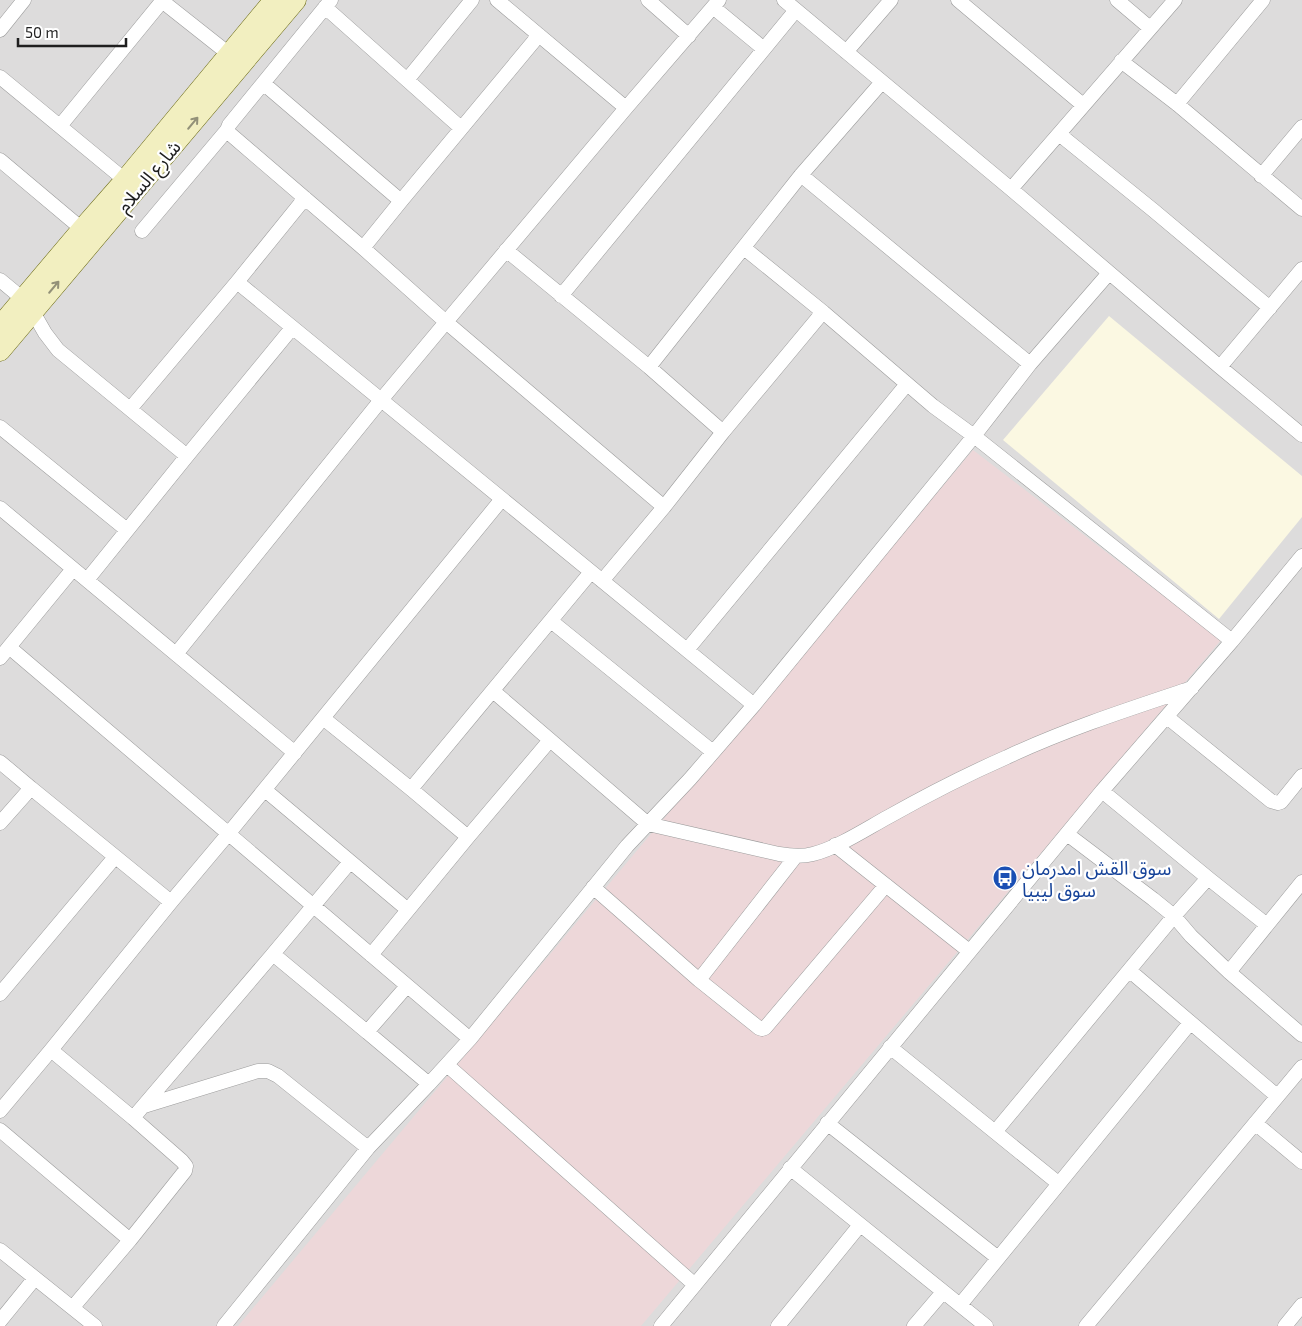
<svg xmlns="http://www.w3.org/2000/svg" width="1302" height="1326" font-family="'Exo 2','Noto Sans Arabic',sans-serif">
<rect width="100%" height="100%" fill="#eeebe6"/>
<path fill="#dddcdc" d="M0 0H1302V1326H0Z"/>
<path fill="#edd7d9" d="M973 450 1221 640 641 1326H238Z"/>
<path fill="#fbf8e2" d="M1109 316 1302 476V517L1219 619 1003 440Z"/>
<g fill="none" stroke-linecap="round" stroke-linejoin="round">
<defs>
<path id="minor" d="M497 0 626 108
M648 0 689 36
M784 0 1011 189 1220 367 1302 435
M958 0 1083 105
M1117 0 1150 28
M162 1 229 54
M325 7 461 128
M713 7 764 49
M0 30 24 0
M846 52 891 0
M1121 61 1177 104 1302 209
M0 77 125 180
M407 80 472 0
M263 83 401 201
M1177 104 1263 0
M60 126 163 0
M227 130 229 133 363 248 446 322 664 507
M1059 134 1153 210 1270 308
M0 160 82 229
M801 175 1030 364
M1261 176 1302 127
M1011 189 1175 0
M142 231 227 130 229 125 331 0
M363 248 401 201 539 35
M744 248 823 312 933 406 974 436 1232 641
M506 250 649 367 723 432
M0 280 23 299
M237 282 754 705
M561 296 796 10
M33 312 45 333 58 350 187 456
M649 367 801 175 882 82
M1220 367 1302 269
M130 409 237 282 305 198
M0 427 127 530
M0 508 295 753
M73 569 9 647 470 1039
M87 580 187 456 292 328
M602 581 664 507 723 432 823 312
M551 621 713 752
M687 650 907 384
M176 654 381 400 446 322 626 108 719 0
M0 658 9 647
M493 691 648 824 779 854C791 856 802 857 813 854 837 848 866 829 888 817 927 795 966 775 1007 757 1067 729 1129 709 1192 688
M1167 717 1271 801 1278 803 1281 802 1302 776
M323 718 411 789 468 837
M0 762 31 788 0 823
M31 788 171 902
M411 789 591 572
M265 790 408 910
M1102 791 1208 878
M1067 834 1153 899 1174 916 1191 936 1229 972 1302 1035
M835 845 969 951
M350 862 273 954 367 1032 407 986
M593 887 699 980 759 1028 762 1029 765 1028 886 885
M371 955 468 837 550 740
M1130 971 1277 1096
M1229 972 1302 882
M699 980 796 856
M0 994 115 857
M367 1032 429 1084
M890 1047 1058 1183
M51 1050 133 1118 273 954
M447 1065 695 1285
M144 1106 258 1071H268L278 1076 368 1148
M0 1111 51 1050 171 902 229 833 502 499
M827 1123 998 1258
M1255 1123 1302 1162
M0 1130 130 1240
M995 1132 1174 916 1208 878 1267 925
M790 1168 986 1326
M0 1250 95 1326
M960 1305 1190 1023
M73 1307 130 1240 185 1171 186 1166 182 1161 133 1118
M0 1321 35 1278
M224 1326 368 1148 429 1084 470 1039 627 846 690 779 754 705 974 436 1030 364 1109 273
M661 1326 1102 791 1232 641 1302 556
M778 1326 860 1225
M914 1326 943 1292
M1086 1326 1302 1067
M1285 1326 1302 1305"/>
<path id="secondary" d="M0 326 82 229 125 180 274 0
M0 351 296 0"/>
</defs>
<use href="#minor" stroke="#9c9c9c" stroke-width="15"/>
<use href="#secondary" stroke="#6a6911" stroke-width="21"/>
<use href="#minor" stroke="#fff" stroke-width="14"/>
<use href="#secondary" stroke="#f2efc0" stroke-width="20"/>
</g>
<defs><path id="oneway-shaft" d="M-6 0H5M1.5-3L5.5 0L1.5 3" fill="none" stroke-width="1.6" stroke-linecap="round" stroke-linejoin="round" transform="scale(1.25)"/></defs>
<g stroke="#939178">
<use href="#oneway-shaft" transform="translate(193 123) rotate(-50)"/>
<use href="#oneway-shaft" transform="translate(54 287) rotate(-50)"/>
</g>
<defs>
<symbol id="bus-disc" viewBox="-11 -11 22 22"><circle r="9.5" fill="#1a4fb4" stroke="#fff"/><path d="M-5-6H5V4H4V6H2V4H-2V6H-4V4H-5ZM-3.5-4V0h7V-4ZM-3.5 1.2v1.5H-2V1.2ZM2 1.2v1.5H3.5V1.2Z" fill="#fff"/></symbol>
</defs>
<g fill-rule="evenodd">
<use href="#bus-disc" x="991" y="864" width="28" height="28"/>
</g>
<g text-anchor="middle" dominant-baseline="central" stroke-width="4.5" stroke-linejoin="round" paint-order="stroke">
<g font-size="19" fill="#1f1f1f" stroke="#fff">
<text transform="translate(148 176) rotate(-50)">شارع السلام</text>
</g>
<g font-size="19" fill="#164399" stroke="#fff" text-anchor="start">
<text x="1022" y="867">سوق القش امدرمان<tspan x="1022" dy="22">سوق ليبيا</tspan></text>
</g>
</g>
<path d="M18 38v8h108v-8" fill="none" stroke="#1f1f1f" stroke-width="2.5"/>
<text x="25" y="38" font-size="15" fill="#1f1f1f" stroke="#ffffff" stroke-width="4" paint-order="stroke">50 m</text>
</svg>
